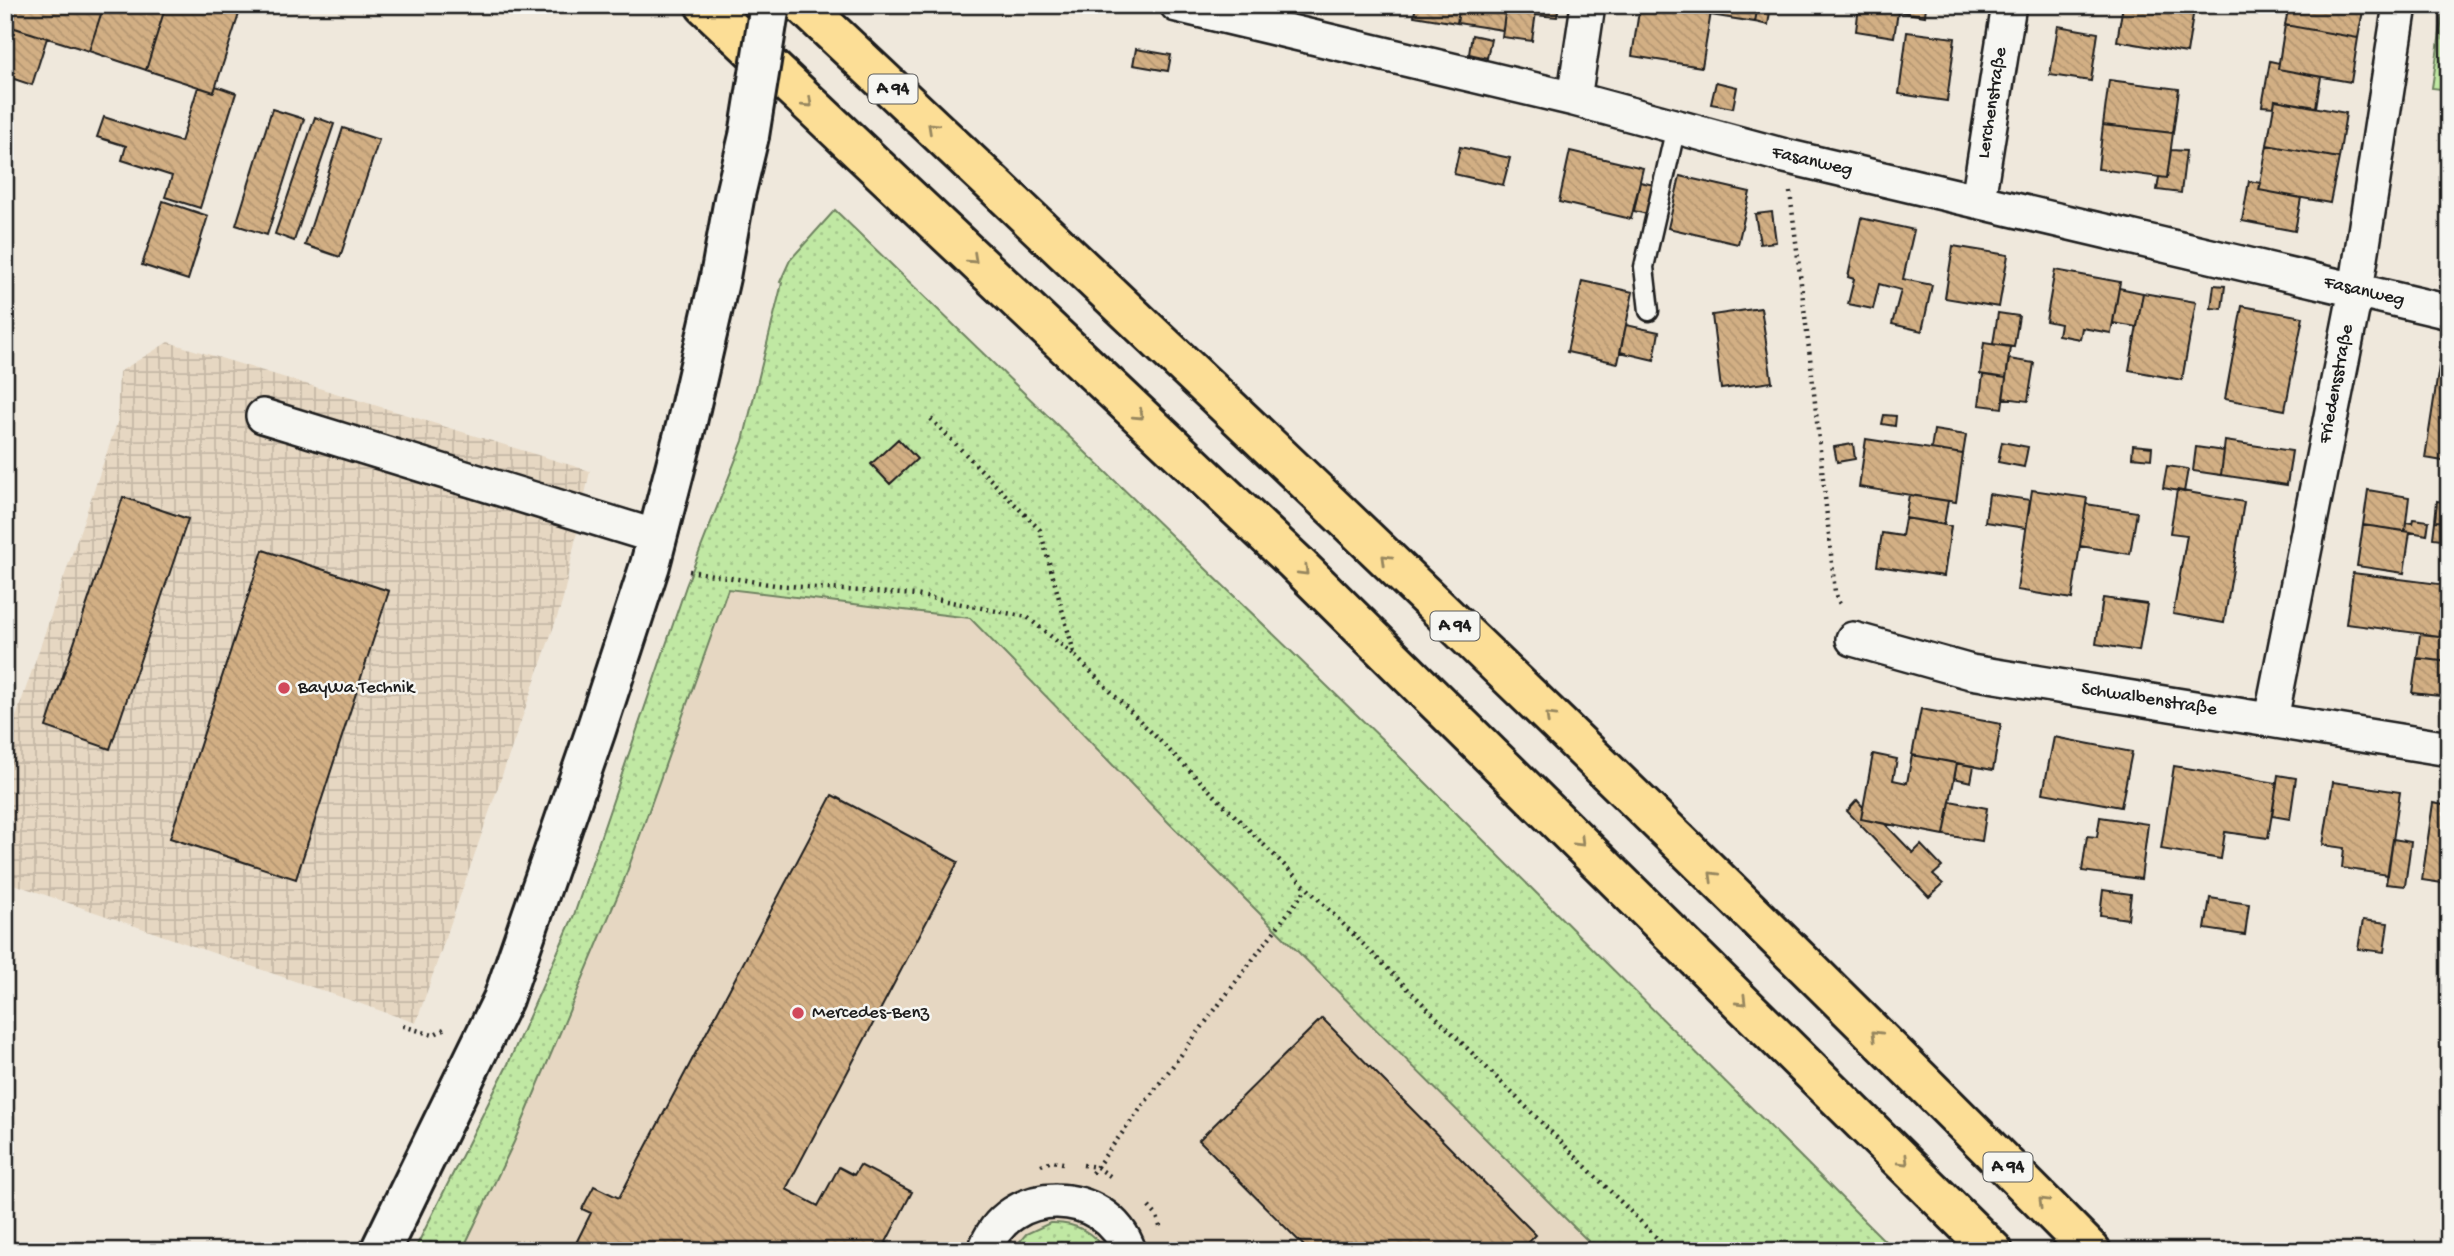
<svg xmlns="http://www.w3.org/2000/svg" width="2454" height="1256" font-family="'Gochi Hand',sans-serif">
<defs>
<pattern id="industrial-grid" width="8" height="8" patternUnits="userSpaceOnUse" patternTransform="scale(1.75)"><rect width="8" height="8" fill="#e6d7c2"/><path d="M0 4h8M4 0v8" fill="none" stroke="#c5b8a6"/></pattern>
<pattern id="grass-dots" width="8" height="8" patternUnits="userSpaceOnUse" patternTransform="scale(1.75)"><rect width="8" height="8" fill="#c0e8a3"/><path d="M2 2h.1M6 6h.1" fill="none" stroke="#a4c68c" stroke-width="1.8" stroke-linecap="round"/></pattern>
<pattern id="cemetery-stones" width="16" height="16" patternUnits="userSpaceOnUse" patternTransform="scale(1.75)"><rect width="16" height="16" fill="#c0e8a3"/><path d="M2 7V4a2 2 0 0 1 4 0v3zM10 15v-3a2 2 0 0 1 4 0v3z" fill="#a4c68c"/></pattern>
<pattern id="building-back-hatch" width="6" height="6" patternUnits="userSpaceOnUse" patternTransform="scale(1.75)"><rect width="6" height="6" fill="#d2af84"/><path d="M-1 5l2 2M0 0l6 6M5-1l2 2" fill="none" stroke="#b49671"/></pattern>
</defs>
<rect width="100%" height="100%" fill="#efe8dc"/>
<filter id="ink" filterUnits="userSpaceOnUse"><feTurbulence type="fractalNoise" baseFrequency=".0143" numOctaves="2"/><feDisplacementMap in="SourceGraphic" scale="14" xChannelSelector="R" yChannelSelector="G"/><feConvolveMatrix kernelMatrix="1 2 1 2 8 2 1 2 1" color-interpolation-filters="sRGB"/></filter>
<g filter="url(#ink)">
<path fill="#e6d7c2" d="M728 589 970 618 1169 823 1598 1251H462L514 1142 623 883Z"/>
<path fill="url(#industrial-grid)" d="M168 342 590 471 562 603 416 1023 5 881V749L117 423 119 372Z"/>
<path fill="url(#grass-dots)" stroke="#6e8260" stroke-width="2" d="M835 210 1387 744 1895 1251H1598L1169 823 970 618 728 589 623 883 514 1142 462 1251H414L508 1064 574 915 686 586 743 441 782 283 780 282 790 260Z
M1050 1223C1074 1222 1092 1230 1105 1251H1012L1026 1234Z"/>
<path fill="url(#cemetery-stones)" stroke="#6e8260" stroke-width="2" d="M2444 5H2449V90L2432 88Z"/>
<path fill="url(#building-back-hatch)" stroke="#1c1c1c" stroke-width="2" d="M5 5H104L89 51 5 25Z
M104 5H166L146 70 89 51Z
M166 5H212L239 14 214 92 146 70Z
M1416 5H1460L1457 23 1414 16Z
M1460 5H1506L1503 30 1457 23Z
M1506 5H1537L1532 41 1502 37Z
M1537 5H1559L1557 17 1535 15Z
M1640 5 1712 6 1702 67 1632 56Z
M1706 5H1758L1755 22 1710 15 1712 6Z
M1758 5H1771L1768 25 1755 22Z
M1859 5H1926L1925 16Z
M2123 5H2174L2194 9 2187 53 2117 41Z
M2289 5H2364L2358 38 2285 25Z
M1859 6 1898 12 1894 37 1856 31Z
M5 25 47 38 32 85 5 76Z
M2285 25 2358 38 2351 82 2278 69Z
M2058 26 2098 33 2091 81 2050 75Z
M1907 32 1955 38 1947 101 1899 94Z
M1472 35 1491 39 1487 58 1469 54Z
M1136 49 1171 55 1168 71 1133 65Z
M2270 61 2279 63 2278 69 2321 77 2316 107 2275 100 2274 107 2262 106Z
M2109 80 2179 89 2173 133 2103 125Z
M1716 82 1737 87 1733 108 1711 104Z
M216 86 236 93 200 208 165 197 172 176 122 160 126 146 97 137 104 117 181 142 198 87 214 92Z
M2275 100 2346 113 2339 158 2267 145Z
M272 109 304 119 267 235 236 225Z
M315 117 334 124 294 241 275 234Z
M2103 125 2173 133 2167 178 2098 169Z
M343 128 379 140 340 257 305 245Z
M2267 145 2339 158 2330 203 2259 190Z
M1460 147 1510 158 1503 185 1454 174Z
M2171 150 2186 151 2181 193 2157 190 2159 177 2167 178Z
M1570 151 1643 168 1631 219 1559 202Z
M1680 176 1750 192 1738 244 1668 228Z
M2249 181 2261 183 2259 190 2301 198 2295 231 2242 221Z
M1640 182 1654 185 1647 214 1634 211Z
M163 201 208 216 188 280 142 265Z
M1772 212 1776 242 1760 244 1755 214Z
M1861 218 1914 230 1903 279 1932 285 1922 331 1892 324 1901 290 1879 284 1873 309 1848 304 1854 279 1848 277Z
M1953 246 2008 255 1999 307 1945 298Z
M2055 270 2120 282 2111 333 2082 328 2080 339 2058 335 2060 324 2046 321Z
M1582 281 1633 292 1618 363 1567 352Z
M2214 285 2225 286 2222 309 2211 308Z
M2119 288 2143 293 2137 327 2113 323Z
M2143 293 2196 302 2182 380 2129 370Z
M2242 306 2303 317 2285 410 2225 399Z
M1761 308 1772 382 1721 389 1712 315Z
M1998 313 2019 316 2014 347 1993 344Z
M1626 325 1659 332 1654 360 1620 352Z
M1984 343 2010 347 2006 378 1980 374Z
M2009 359 2034 363 2028 401 2003 398Z
M2440 360 2449 362V462L2425 458Z
M1983 375 2006 378 2002 408 1979 405Z
M1884 415 1896 416 1895 426 1882 424Z
M1934 430 1966 435 1963 454 1931 449Z
M898 439 917 459 890 484 871 464Z
M1866 439 1963 454 1956 502 1859 487Z
M2225 441 2292 451 2287 485 2221 475Z
M2002 442 2028 447 2024 467 1998 462Z
M1853 444 1855 459 1837 462 1834 447Z
M2133 445 2152 447 2151 459 2132 457Z
M2196 447 2224 451 2221 475 2193 471Z
M2167 466 2188 469 2184 492 2163 488Z
M2032 490 2087 498 2072 599 2017 590Z
M2177 490 2244 502 2224 623 2173 614 2187 535 2170 533Z
M2368 490 2409 497 2405 531 2363 525Z
M1989 494 2030 500 2026 528 1985 522Z
M1909 495 1948 501 1944 524 1905 518Z
M123 497 188 519 110 749 46 727Z
M2437 501 2449 503V522L2435 521Z
M2086 504 2137 512 2130 554 2080 546Z
M1905 518 1951 526 1944 576 1877 566 1882 533 1902 536Z
M2413 519 2429 521 2427 535 2405 531 2406 522 2412 523Z
M2435 521 2449 522V540L2433 538Z
M2363 525 2410 532 2404 573 2357 566Z
M263 550 389 591 296 879 170 838Z
M2353 573 2447 585 2440 636 2346 624Z
M2447 585H2449V637L2440 636Z
M2103 598 2147 604 2139 651 2096 644Z
M2420 634 2449 637V662L2417 658Z
M2417 658 2449 662V697L2412 693Z
M1921 709 2001 724 1993 770 1912 755Z
M2054 737 2132 752 2121 807 2043 793Z
M1873 754 1897 759 1893 780 1907 783 1912 755 1957 763 1944 835 1861 819Z
M1957 763 1974 766 1971 782 1954 778Z
M2174 766 2277 783 2268 838 2225 832 2221 859 2161 849Z
M2278 775 2296 778 2290 819 2272 816Z
M2333 782 2400 792 2388 875 2342 868 2344 848 2323 845Z
M832 795 958 862 786 1189 818 1206 839 1167 854 1175 860 1165 912 1192 886 1242 898 1249 897 1251H572L591 1213 582 1209 594 1186 619 1198Z
M1857 800 1863 807 1861 819 1885 824 1913 853 1921 845 1942 867 1933 875 1943 884 1929 897 1847 811Z
M1950 801 1987 808 1982 841 1944 835Z
M2433 803 2449 806V884L2422 880Z
M2100 817 2148 824 2141 879 2082 871 2087 836 2097 837Z
M2393 839 2411 842 2405 886 2386 884Z
M2103 890 2131 894 2128 919 2100 915Z
M2210 898 2249 904 2245 935 2205 929Z
M2363 920 2388 923 2384 952 2358 949Z
M1322 1018 1536 1235 1520 1251H1309L1199 1140Z"/>
<g fill="none" stroke-linecap="round" stroke-linejoin="round">
<defs>
<path id="lane" d="M1649 311 1644 267 1676 127"/>
<path id="street" d="M1177 5 1574 99 1785 156 2449 312
M1574 99 1588 5
M1978 200 2009 5
M263 416 657 537
M1853 639 1971 672 2449 749
M2271 719 2356 290 2400 5
M985 1251C1006 1184 1107 1185 1129 1251"/>
<path id="secondary" d="M380 1251 503 999 596 730 650 565 686 426 720 277 734 199 749 136"/>
<path id="highway" d="M705 5 1295 562 1993 1251
M803 5C1238 414 1671 826 2091 1251"/>
</defs>
<use href="#lane" stroke="#1c1c1c" stroke-width="23"/>
<use href="#street" stroke="#1c1c1c" stroke-width="38"/>
<use href="#secondary" stroke="#1c1c1c" stroke-width="44"/>
<use href="#highway" stroke="#1c1c1c" stroke-width="44"/>
<path stroke="#1c1c1c" stroke-width="4.5" stroke-dasharray="2 5" stroke-linecap="butt" d="M1790 192 1812 374 1835 592 1841 607
M931 419 1040 530 1075 656 1670 1251
M689 571 775 585 916 595 1027 617 1075 656
M403 1026 433 1035 444 1029
M1041 1165 1052 1161 1063 1163
M1083 1165 1097 1167 1110 1176
M1092 1173 1306 889
M1149 1207 1157 1216 1161 1230"/>
<use href="#lane" stroke="#f6f6f2" stroke-width="18"/>
<use href="#street" stroke="#f6f6f2" stroke-width="33"/>
<use href="#secondary" stroke="#f6f6f2" stroke-width="38"/>
<use href="#highway" stroke="#fcde96" stroke-width="38"/>
<defs>
<path id="secondary-bridge" d="M749 136 770 5"/>
</defs>
<use href="#secondary-bridge" stroke="#1c1c1c" stroke-width="44" stroke-linecap="butt"/>
<use href="#secondary-bridge" stroke="#f6f6f2" stroke-width="38"/>
</g>
<defs><path id="oneway-chevron" d="M-2-3.5L2.5 0L-2 3.5" fill="none" stroke-width="1.6" stroke-linecap="round" stroke-linejoin="round" transform="scale(1.75)"/></defs>
<g stroke="#97875f">
<use href="#oneway-chevron" transform="translate(808 103) rotate(43)"/>
<use href="#oneway-chevron" transform="translate(932 127) rotate(-137)"/>
<use href="#oneway-chevron" transform="translate(973 259) rotate(43)"/>
<use href="#oneway-chevron" transform="translate(1139 415) rotate(43)"/>
<use href="#oneway-chevron" transform="translate(1386 559) rotate(-136)"/>
<use href="#oneway-chevron" transform="translate(1304 571) rotate(45)"/>
<use href="#oneway-chevron" transform="translate(1550 717) rotate(-136)"/>
<use href="#oneway-chevron" transform="translate(1580 842) rotate(45)"/>
<use href="#oneway-chevron" transform="translate(1713 876) rotate(-136)"/>
<use href="#oneway-chevron" transform="translate(1742 1001) rotate(45)"/>
<use href="#oneway-chevron" transform="translate(1876 1035) rotate(-136)"/>
<use href="#oneway-chevron" transform="translate(1904 1161) rotate(45)"/>
<use href="#oneway-chevron" transform="translate(2043 1202) rotate(-135)"/>
</g>
</g>
<g fill="#d1495b" stroke="#f6f6f2" stroke-width="2.5">
<circle cx="284" cy="688" r="7"/>
<circle cx="798" cy="1013" r="7"/>
</g>
<g text-anchor="middle" dominant-baseline="central" stroke-width="5" stroke-linejoin="round" paint-order="stroke">
<g fill="#f6f6f2" stroke="#5d5d5c" stroke-width="2">
<rect x="868.5" y="74.5" width="49" height="29" rx="5"/>
<rect x="1430.5" y="611.5" width="49" height="29" rx="5"/>
<rect x="1983.5" y="1152.5" width="49" height="29" rx="5"/>
</g>
<g font-size="18" font-weight="bold" fill="#1c1c1c">
<text x="893" y="89">A 94</text>
<text x="1455" y="626">A 94</text>
<text x="2008" y="1167">A 94</text>
</g>
<g font-size="19" fill="#1c1c1c" stroke="#f6f6f2">
<text transform="translate(1993 103) rotate(-81)">Lerchenstraße</text>
<text transform="translate(1812 162) rotate(13)">Fasanweg</text>
<text transform="translate(2364 292) rotate(13)">Fasanweg</text>
<text transform="translate(2337 384) rotate(-79)">Friedensstraße</text>
<text transform="translate(2149 700) rotate(9)">Schwalbenstraße</text>
</g>
<g font-size="19" fill="#1c1c1c" stroke="#f6f6f2" text-anchor="start">
<text x="298" y="688">BayWa Technik</text>
<text x="812" y="1013">Mercedes-Benz</text>
</g>
</g>
<rect width="2454" height="1256" fill="none" stroke="#f6f6f2" stroke-width="28"/>
<rect x="14" y="14" width="2426" height="1228" fill="none" stroke="#1c1c1c" stroke-width="2.5" filter="url(#ink)"/>
</svg>
